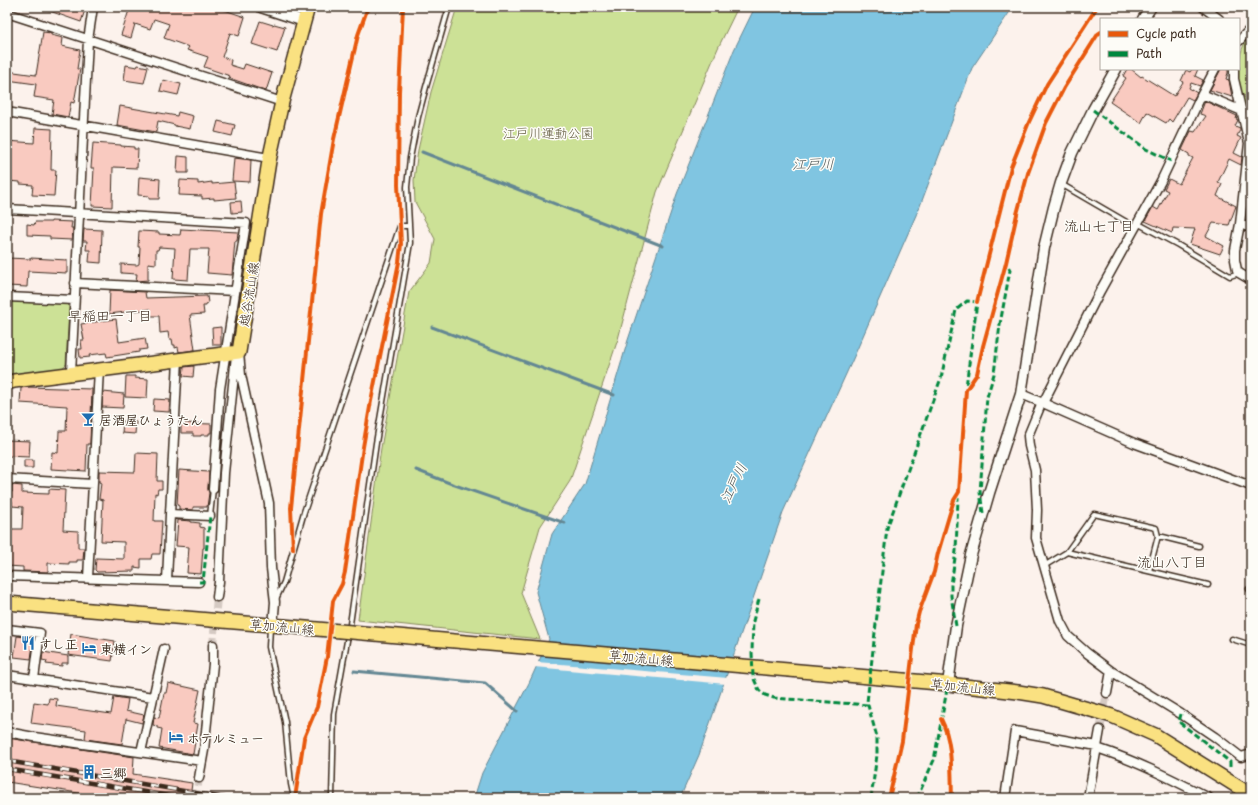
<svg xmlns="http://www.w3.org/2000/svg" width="1258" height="805" font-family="'Playpen Sans','Klee One',sans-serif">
<rect width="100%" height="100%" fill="#fcf2ec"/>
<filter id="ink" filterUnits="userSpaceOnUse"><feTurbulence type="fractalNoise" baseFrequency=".025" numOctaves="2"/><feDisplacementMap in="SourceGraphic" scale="8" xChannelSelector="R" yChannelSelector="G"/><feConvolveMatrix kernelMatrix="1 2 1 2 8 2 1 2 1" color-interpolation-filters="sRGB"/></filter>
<g filter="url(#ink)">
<path fill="#fbe6df" d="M7 634 16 635 14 656 7 655Z"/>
<path fill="#cce196" stroke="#84865a" d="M457 7H738L718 48 657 192 618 339 570 481 540 527 521 593 540 639 358 620 381 448 409 292 431 263 435 239 415 202 414 180 418 150 431 92Z
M1251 32V99L1241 94 1238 79 1237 69H1239C1239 53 1243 45 1251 32Z
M1242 96 1251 100V126L1249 125Z
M8 301 66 304 69 307 66 364 62 369 7 377V303Z"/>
<path fill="#80c5e1" stroke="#648793" d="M755 7H1013L972 68 920 206 852 361 783 512 699 755 680 798H474L482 773 529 683 549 639 536 592 552 534 585 484 628 340 677 194 734 50Z"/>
<path fill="#fcf2ec" d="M537 662 728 678 726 684 534 667Z"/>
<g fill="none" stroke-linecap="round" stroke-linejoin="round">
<path stroke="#648793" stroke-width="3" d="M422 152 663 246
M432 327 614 395
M416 470 452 484 565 523
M354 671 485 683 517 711"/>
</g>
<path fill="#f9cac0" stroke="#3b2a1e" d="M41 7H86L81 22 41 8Z
M130 7H216L245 17 239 36 230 33 222 57 231 60 230 65 243 69 245 64 272 73 266 91 229 78 230 76 204 67 208 57 187 50 189 47 164 38 169 24 154 19 150 29 135 24 131 38 121 35Z
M260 21 273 25 274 24 285 27 277 52 252 44Z
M43 32 51 33V35L63 38 62 46 80 50 77 69H80L74 103 71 102 68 117 52 114 54 100 34 97 36 84 7 80V71L36 75Z
M126 65 137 67 138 65 148 67 144 83 124 80Z
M1127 69H1131L1141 77 1142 76 1174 96 1183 82 1181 81 1186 70 1190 72 1192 69H1198L1195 76 1203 80 1200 86 1191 83 1189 88 1197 93 1193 100 1187 97 1172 122 1169 119 1166 123 1147 112 1141 123 1110 102 1126 78 1123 76Z
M1221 69H1228V73L1226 79 1229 80 1232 97 1210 90Z
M163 80 181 84 178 95 160 91Z
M1205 101 1237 116 1236 119 1238 120 1235 126 1240 128V130L1237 136 1241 138 1234 153 1242 157 1241 165 1229 159 1218 182 1222 184 1217 196 1236 206 1229 225 1213 223 1206 236 1224 246 1220 254 1190 244 1195 229 1173 228 1172 233 1145 221 1153 207 1158 210 1168 191 1164 189 1169 179 1179 184 1193 158 1189 156V154L1182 150 1191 131 1195 132 1206 116 1200 114Z
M120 106 177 116 178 112 193 116 190 129 175 126V125L158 121 156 132 117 125Z
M218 121 235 125 232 136 215 132Z
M35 128 52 129 51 170H56L54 196 32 195 33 185 20 184V182L7 181V141L34 143Z
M93 143 121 145V146L134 147V149H138L137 168 113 167 112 207 92 206 94 168H91Z
M178 156 188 157V173H177Z
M234 158 251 160 250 182 232 181Z
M139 177 160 179 159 199H149V196L138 195Z
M180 180 198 181V184L212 182V184L234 182 236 198 214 200V198L202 199V196L179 195Z
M241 201 242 212 232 213 231 202Z
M51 221 72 222 71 228H73L72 240 50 239V236L27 235V224L34 225 35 222H51Z
M84 229 102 230 101 263 89 262 90 250H86L87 241H83Z
M181 229 238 232 237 241H235L232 275 207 273 209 249H190L188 280 173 279 175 248 159 247 158 250H156V264L148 263V280L136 281 137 274 121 273V264L137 265 139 264 140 247H138L139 231 159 232V234L180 235Z
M7 258 31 259V258L67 260V273L28 271 27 287 7 286Z
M110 290 145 292 146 298 207 296 208 303 206 304V306H203L204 314 190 315 195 350 179 352 178 347 175 348V345H173L172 339H169L168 332 160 333 159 316H150V309L109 314Z
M116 319 119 342 145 338 147 349 139 350V352L107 357 106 353 89 355 90 357 80 358 79 349H82L81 340H84L81 324Z
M221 327V345H213L212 328Z
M194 366 193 377 183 376 184 367Z
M126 376H135V378L148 379 147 398 125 397Z
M27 387 92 389 90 444H87L86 471 51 469 52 452 58 453 59 431H66L67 406 20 403 21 388Z
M103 392 124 394 123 408 102 407Z
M154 399 170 400 169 412 153 411Z
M123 421 136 422 135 434 122 433Z
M181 423 211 424V433H209V435H201V436H193V433H181Z
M7 440 30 441 29 457 7 456Z
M136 453 158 454 157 481H162V489H158L157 494 155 493 154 521H162L160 554H152L151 559H141V568L134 567V571L97 572 95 570 96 558 124 559V542L101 541 103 500 99 499 101 483 99 482V471L135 472Z
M24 460H33V468H24Z
M179 470 209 472 208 489 209 493 207 507H193V510L179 509V506L177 505Z
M12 485 22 486V493L49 494V489L65 490 63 530 78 531V548H84L83 560H77V562H69V564L48 563V572L23 571V567L7 566 9 529H22L23 507 12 506V501H9L10 492H12Z
M178 520 191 521V522L200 523V527L204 528V548H203L201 574 187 573 189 547 176 546Z
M71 634 115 641 112 661 68 655Z
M17 636 34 638 31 659 14 657Z
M43 652 68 656V663H62V666L46 664 47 661 42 660Z
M168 683 200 690 193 723 198 724 193 754 159 748 162 729 157 728V726L153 725 154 717 159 718 164 693H166Z
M114 697 128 699 126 711 144 715 142 723 126 719 122 744 85 739 86 730 31 723 34 702 48 704 49 698 57 699 56 706 111 714Z
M7 738 134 757 133 774 192 783 190 798H111L7 782Z"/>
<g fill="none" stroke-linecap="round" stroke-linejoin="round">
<path stroke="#d5cac3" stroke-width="8" stroke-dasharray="8 4" stroke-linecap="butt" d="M213 645 217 597
M1100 730 1107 693
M196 798 199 778"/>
<defs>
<path id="service" d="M1061 184 1135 227
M1137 223 1178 245 1230 276 1239 273
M210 516 213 489
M1158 537H1163L1199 546
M1067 552 1208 585
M1044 566 1067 552 1094 514 1156 528 1158 536 1149 571
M1249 589 1251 592
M276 599 284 582 304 512 400 226H409
M270 627 269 647 285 722 291 784 294 798
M1232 639 1251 645
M332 798 334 714 350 624 376 443 410 243 407 187 410 158 418 117 426 87 449 7"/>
<path id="minor" d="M1203 7 1219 19
M7 13 282 102
M1239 41 1251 28
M1234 69V79L1249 143 1240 224 1235 250V260L1237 270 1239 273 1251 280
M1202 94 1242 111
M7 112 269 158
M7 209 246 223 220 389 213 489
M1240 224 1251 228
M75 283 235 291
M7 297 74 300
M239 352 241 375 269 503 271 568 275 602 273 626
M71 373 88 40 93 7
M1021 394 1043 403 1134 443 1251 486
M1042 402 1028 436 1029 446 1035 470 1037 510 1036 538 1060 621 1068 636 1087 653 1111 671 1181 714 1215 737 1241 757 1251 754
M1043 403 1100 291 1161 181 1202 94 1215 69
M7 479 93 484
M170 514 210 516
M7 576 199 582
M88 578 99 369
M167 580 170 514 178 359
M217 597 219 582 224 473 236 355
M7 629 40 633 34 679
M7 675 153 697
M1107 693 1111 671
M7 732 34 737 202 761
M1097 748C1136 761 1172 779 1209 798
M141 752 164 649
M199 778 204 750 213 664V645
M1005 798 1015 731 1097 746
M1088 798 1100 730"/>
<path id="tertiary" d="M261 7 304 21
M1143 19 1151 7
M948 684 956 626 971 555 989 493 1021 394 1044 248 1054 207 1061 183 1072 153 1093 110 1116 69"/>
<path id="primary" d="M7 383 14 381 239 352 269 161 282 102 308 7
M7 603 283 626
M938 683 1018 692 1043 696 1112 716 1155 735 1251 795"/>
</defs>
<use href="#service" stroke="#3b2a1e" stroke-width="7"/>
<use href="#minor" stroke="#3b2a1e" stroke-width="11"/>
<use href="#tertiary" stroke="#3b2a1e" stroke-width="13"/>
<use href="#primary" stroke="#3b2a1e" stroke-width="16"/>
<use href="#service" stroke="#fdfcf7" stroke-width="4"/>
<use href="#minor" stroke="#fdfcf7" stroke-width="8"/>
<use href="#tertiary" stroke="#fdfcf7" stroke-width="10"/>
<use href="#primary" stroke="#fae181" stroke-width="13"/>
<defs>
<path id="rail" d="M7 761 225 798
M7 769 181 798"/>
</defs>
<use href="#rail" stroke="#3b2a1e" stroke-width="4.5"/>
<use href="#rail" stroke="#fdfcf7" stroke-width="3" stroke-dasharray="9" stroke-linecap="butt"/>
<defs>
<path id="primary-bridge" d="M283 626 938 683"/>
</defs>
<use href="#primary-bridge" stroke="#3b2a1e" stroke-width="16" stroke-linecap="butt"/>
<use href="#primary-bridge" stroke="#fae181" stroke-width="13"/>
<path stroke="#00873e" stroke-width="3" stroke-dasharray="6 3" stroke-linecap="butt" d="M1093 110 1146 149 1171 161
M983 513 980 492 987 397 994 374 1000 324 1010 270 1008 266
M199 582H203L210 516
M759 599 753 621 752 652 753 677 759 690 765 695 774 698 868 705
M956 626 951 596V585L956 551 958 498
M1181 714 1179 722 1230 762V770
M871 798 877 755V737L867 702 887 528 941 378 956 310 967 301 977 302 966 387
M917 798 934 760 948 684"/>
<defs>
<path id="cycleway" d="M977 302 1011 167 1029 122 1047 84 1097 7
M293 549 291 508 321 214 334 139 358 35 368 7
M941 719C953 742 951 773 952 798
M295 798 304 738 317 707 327 657 333 601 342 584 345 572 363 447 371 401 399 262 401 244 398 185 399 92 403 7
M889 798 902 741 916 624 919 612 934 572 938 553 949 516 954 500 959 492 966 390 977 374 983 346 1006 263 1017 214 1028 173 1046 123 1064 88 1098 34 1101 32"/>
</defs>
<use href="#cycleway" stroke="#fdfcf7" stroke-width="6"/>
<use href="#cycleway" stroke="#e8590c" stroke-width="4"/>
</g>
</g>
<defs>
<symbol id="bar-bare" viewBox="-9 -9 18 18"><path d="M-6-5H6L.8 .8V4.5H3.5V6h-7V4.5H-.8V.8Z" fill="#1f6fb2" stroke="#fdfcf7" stroke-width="2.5" paint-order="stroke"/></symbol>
<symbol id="restaurant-bare" viewBox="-9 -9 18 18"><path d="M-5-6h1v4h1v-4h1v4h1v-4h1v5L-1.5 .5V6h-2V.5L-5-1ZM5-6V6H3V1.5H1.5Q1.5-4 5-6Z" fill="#1f6fb2" stroke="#fdfcf7" stroke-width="2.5" paint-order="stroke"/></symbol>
<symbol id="hotel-bare" viewBox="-9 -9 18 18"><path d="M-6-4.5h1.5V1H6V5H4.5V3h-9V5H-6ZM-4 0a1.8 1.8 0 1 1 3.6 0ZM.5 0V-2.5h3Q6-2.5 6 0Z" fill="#1f6fb2" stroke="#fdfcf7" stroke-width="2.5" paint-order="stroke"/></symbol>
<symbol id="building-bare" viewBox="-9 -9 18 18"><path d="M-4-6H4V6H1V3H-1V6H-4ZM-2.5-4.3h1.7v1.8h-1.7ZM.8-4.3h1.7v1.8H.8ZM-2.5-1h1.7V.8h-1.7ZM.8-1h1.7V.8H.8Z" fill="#1f6fb2" stroke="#fdfcf7" stroke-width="2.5" paint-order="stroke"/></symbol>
</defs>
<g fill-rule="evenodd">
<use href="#bar-bare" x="78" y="409" width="20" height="20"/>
<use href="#restaurant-bare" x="18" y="633" width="20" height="20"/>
<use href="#hotel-bare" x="79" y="638" width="20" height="20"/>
<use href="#hotel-bare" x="166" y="727" width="20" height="20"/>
<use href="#building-bare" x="79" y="762" width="20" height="20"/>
</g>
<g text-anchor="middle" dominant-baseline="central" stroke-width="3" stroke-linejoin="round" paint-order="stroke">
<g font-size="13" fill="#5f583c" stroke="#fdfcf7">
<text x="548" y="132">江戸川運動公園</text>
</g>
<g font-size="13" fill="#3b2a1e" stroke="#fdfcf7">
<text transform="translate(248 294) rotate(-81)">越谷流山線</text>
<text transform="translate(282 626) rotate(5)">草加流山線</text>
<text transform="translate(641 657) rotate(5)">草加流山線</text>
<text transform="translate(963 686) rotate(6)">草加流山線</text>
</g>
<g font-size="13" font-weight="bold" fill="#3b2a1e" stroke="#fdfcf7" text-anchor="start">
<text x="99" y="419">居酒屋ひょうたん</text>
<text x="39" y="643">すし正</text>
<text x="100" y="648">東横イン</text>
<text x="187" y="737">ホテルミュー</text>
<text x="100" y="772">三郷</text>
</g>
<g font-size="14" font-style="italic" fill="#505858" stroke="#fdfcf7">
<text x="813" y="163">江戸川</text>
<text transform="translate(733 483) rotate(-64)">江戸川</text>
</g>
<g font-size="14" fill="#3b2a1e" stroke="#fdfcf7">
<text x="1099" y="225">流山七丁目</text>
<text x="110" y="315">早稲田一丁目</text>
<text x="1172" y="561">流山八丁目</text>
</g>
</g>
<rect width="1258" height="805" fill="none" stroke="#fdfcf7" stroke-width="24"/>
<rect x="12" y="12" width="1234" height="781" fill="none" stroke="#3b2a1e" stroke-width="1.5" filter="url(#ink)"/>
<rect x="1100" y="18" width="140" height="52" fill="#fdfcf7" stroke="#afa8a0"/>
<rect x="1108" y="31" width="20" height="6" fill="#e8590c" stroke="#afa8a0"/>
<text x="1136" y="38" font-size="12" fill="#3b2a1e">Cycle path</text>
<rect x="1108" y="51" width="20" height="6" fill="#00873e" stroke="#afa8a0"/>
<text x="1136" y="58" font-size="12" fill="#3b2a1e">Path</text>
</svg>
